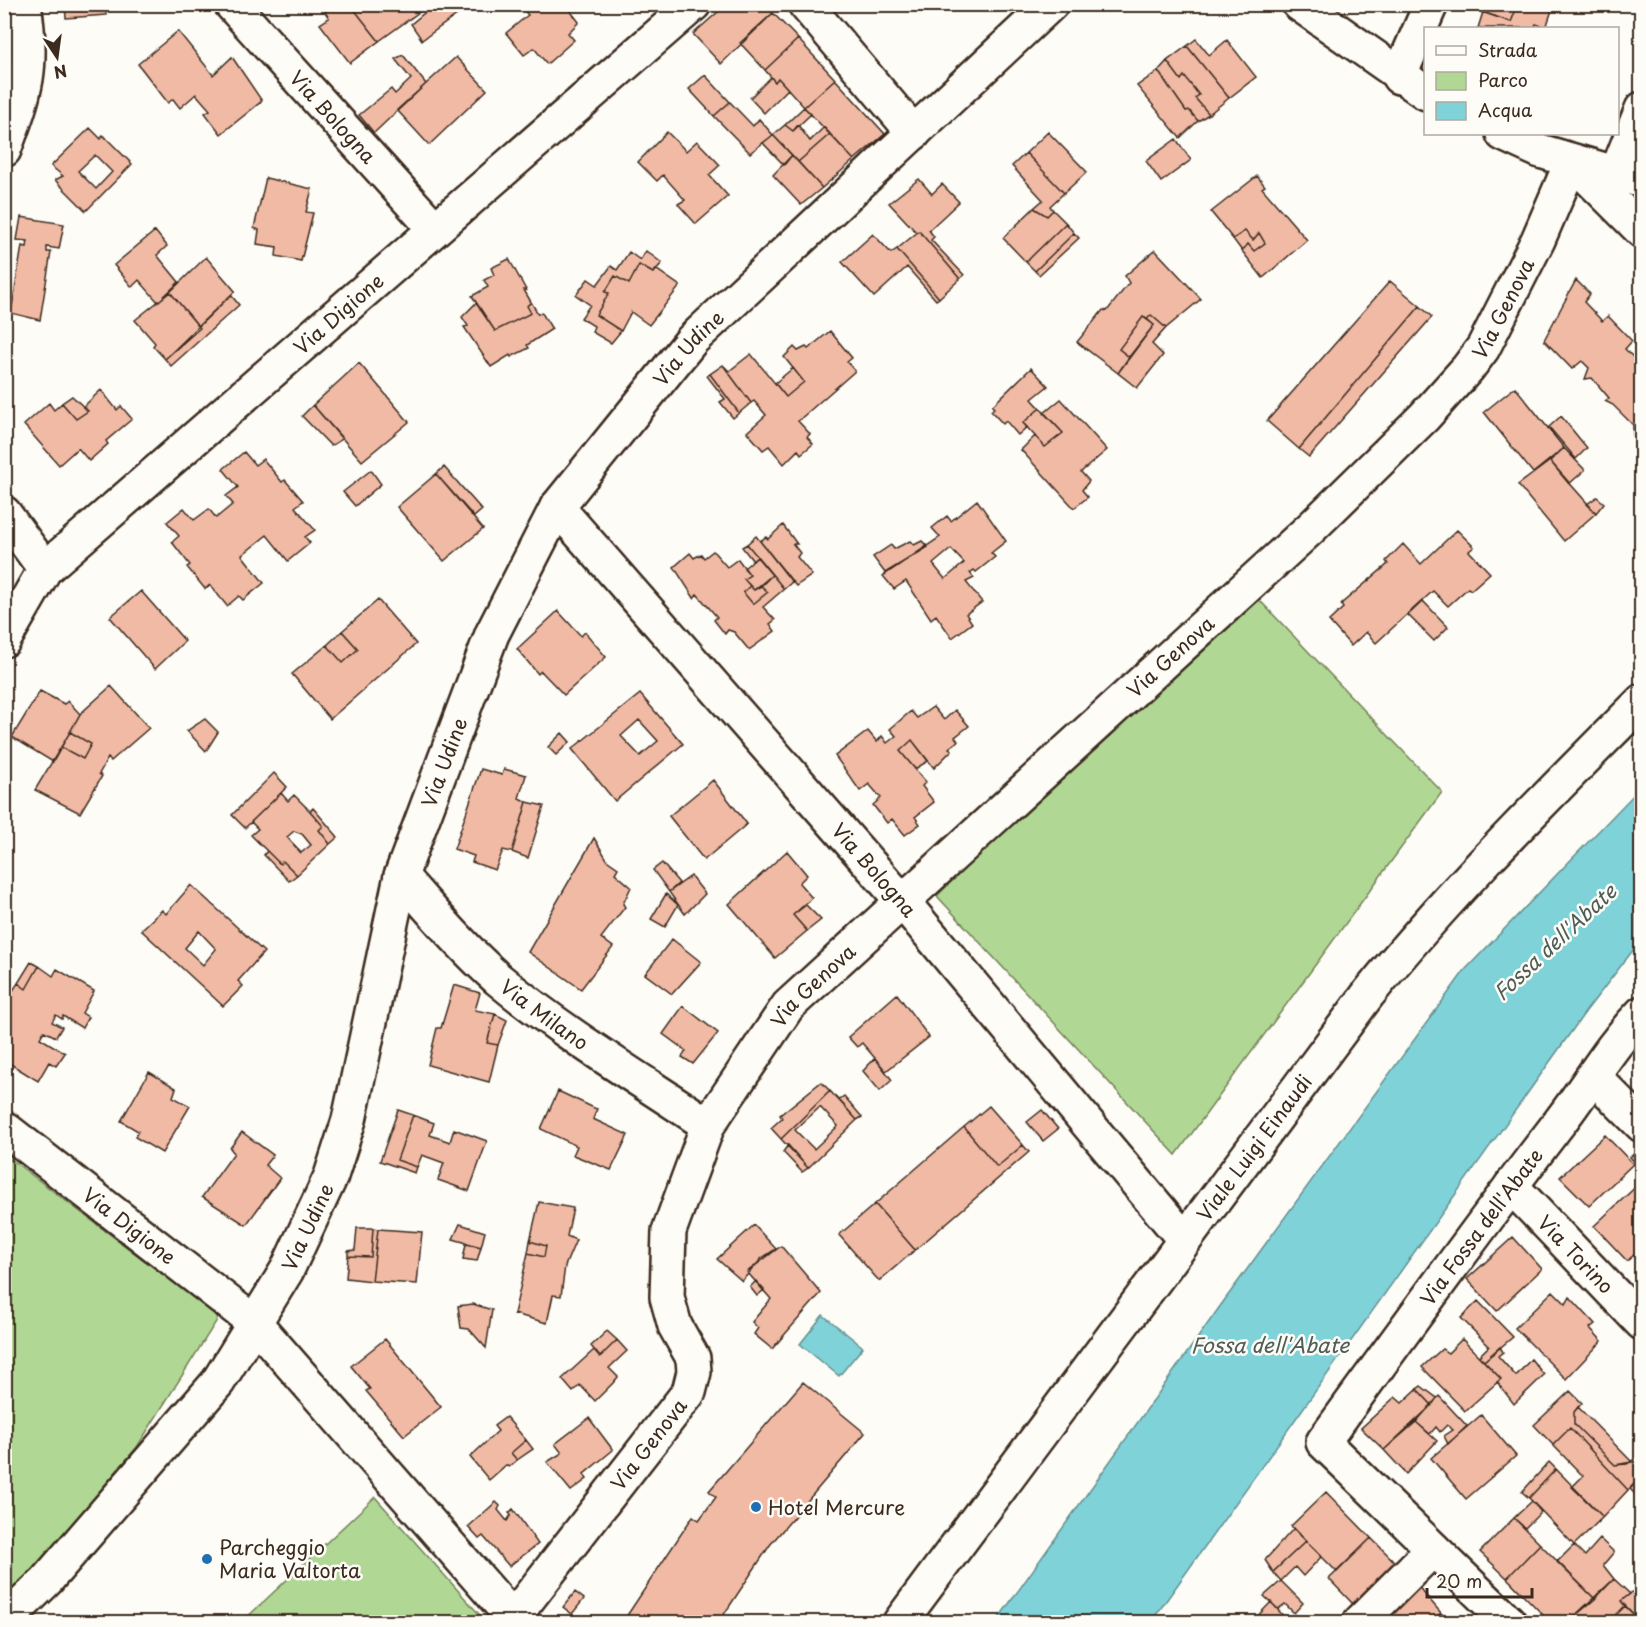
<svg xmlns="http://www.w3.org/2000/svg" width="1646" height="1627" font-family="'Playpen Sans',sans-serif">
<rect width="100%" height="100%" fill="#fdfcf7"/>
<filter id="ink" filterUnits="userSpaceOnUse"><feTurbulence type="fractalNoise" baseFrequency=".0167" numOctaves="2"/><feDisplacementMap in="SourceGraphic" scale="12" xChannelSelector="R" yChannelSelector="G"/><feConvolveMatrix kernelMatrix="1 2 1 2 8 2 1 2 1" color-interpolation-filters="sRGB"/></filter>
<g filter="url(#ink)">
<path fill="#b0d894" stroke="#768159" stroke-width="1.5" d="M1247 587 1442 792 1176 1155 937 896Z
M4 1154 219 1317 137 1447 16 1590 5 1598Z
M375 1497 486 1622H242Z"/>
<path fill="#80d2d9" stroke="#648f8e" stroke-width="1.5" d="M1641 787V940L1586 1011 1151 1622H996L1221 1305 1465 970Z
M823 1315 863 1347 839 1376 800 1344Z"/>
<path fill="#f1baa5" stroke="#3b2a1e" stroke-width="1.5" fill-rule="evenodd" d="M65 4H105L106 15 66 18Z
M335 4H350L379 41 350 63 320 24 329 18 325 12Z
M350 4H424L426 7 379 41Z
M435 4H461L465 9 422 40 411 24Z
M519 4H565L579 22 568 33 574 40 547 64 534 48 524 55 506 33 528 15Z
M727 4H766L773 13 721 64 693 34Z
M1467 4H1509L1517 7 1511 22 1467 7Z
M1509 4H1554L1546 28 1536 24 1534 28H1478L1483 12 1511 22 1517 7Z
M773 13 798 39 765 70 740 43Z
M178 31 213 75 232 57 262 101 221 134 205 113 210 110 196 94 180 108 173 99 168 103 138 64Z
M798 39 835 79 804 107 778 78 775 82 765 70Z
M1196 39 1209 55 1227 40 1256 77 1229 98 1187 46Z
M1187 46 1229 98 1209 114 1195 98 1199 95 1184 76 1181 80 1167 61Z
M403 55 426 84 374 133 359 115 391 89 395 94 411 79 395 59Z
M456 57 487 90 429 145 397 110Z
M1167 61 1181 80 1184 76 1199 95 1195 98 1209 114 1198 121 1189 110 1186 111 1158 71Z
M1158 71 1186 111 1189 110 1198 121 1180 138 1137 86Z
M705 75 730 102 714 116 689 89Z
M771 77 775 82 778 78 788 89 764 113 750 98Z
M835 79 885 134 854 160 804 107Z
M730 102 753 126 759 119 773 135 750 153 714 116Z
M804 107 811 114 793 131 785 125Z
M785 125 793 131 798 125 810 141 824 127 830 134 798 162 773 135Z
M90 128 101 139 103 135 132 164 86 211 55 180 63 176 51 166ZM95 155 112 172 96 189 78 171Z
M667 132 686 151 697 141 720 165 709 175 728 196 696 224 678 204 685 200 663 175 657 181 638 162Z
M1048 132 1087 172 1064 193 1026 153Z
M830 134 854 160 822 188 798 162Z
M773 135 792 155 784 165 763 143Z
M1176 139 1191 160 1161 182 1146 161Z
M1026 153 1064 193 1050 206 1053 210 1047 216 1034 208 1043 200 1012 166Z
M792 155 822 188 801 205 773 175Z
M1257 176 1265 186 1262 188 1307 240 1263 278 1242 251 1248 244 1254 251 1265 243 1259 233 1253 240 1245 231 1233 239 1211 212Z
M266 178 312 189 306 212 313 213 301 261 276 256 277 247 257 244 259 230 254 228Z
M919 179 932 194 942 184 959 202 929 230 934 237 931 240 964 275 960 279 919 231 916 232 889 203Z
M1034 208 1047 216 1053 210 1066 223 1026 262 1003 238Z
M21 217 64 224 59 249 47 247V252H51L40 320 11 313 22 246 27 247 28 241 17 240Z
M1066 223 1074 233 1035 271 1026 262Z
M155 231 167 246 157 255 179 282 158 302 139 280 132 287 114 265Z
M919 231 960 279 939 298 897 249Z
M1245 231 1253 240 1259 233 1265 243 1254 251 1248 244 1242 251 1233 239Z
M1074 233 1079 238 1039 275 1035 271Z
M873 234 891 253 897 249 939 298 936 300 907 267 874 297 842 262Z
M1155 250 1201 299 1166 328 1151 315 1147 319 1143 317 1119 349 1129 357 1118 373 1077 342 1103 310 1107 311 1129 283 1125 276Z
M646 251 662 263 653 273 639 265 629 284 615 276 605 292 609 293 596 315 621 331 611 343 592 332 594 326 581 318 590 305 576 295 588 279 597 285 611 266 617 270 629 252 640 260Z
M206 257 235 291 198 326 170 292Z
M509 259 526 290H524L531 302 527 306 531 313 495 331 472 296 488 287 484 280 494 275 491 268Z
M639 265 653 273 657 270 680 286 649 325 631 312 621 331 596 315 609 293 605 292 615 276 629 284Z
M1576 280 1590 294 1584 302 1602 321 1608 316 1632 341 1625 349 1642 366V434L1639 432 1633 435V425L1613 405 1605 401 1609 398 1592 378 1585 379 1589 368 1582 361 1572 369 1544 340Z
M1390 281 1420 306 1299 449 1267 421Z
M170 292 200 328 165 359 153 346 155 343 135 320Z
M231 295 239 305 171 366 165 359Z
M531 302 538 314 542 313 552 329 527 345 529 348 511 357 510 355 491 367 464 327 468 326 462 317 476 303 495 331 531 313 527 306Z
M1420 306 1432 317 1309 457 1299 449Z
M1151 315 1166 328 1152 344 1163 355 1137 388 1118 373 1154 325 1147 319Z
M1143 317 1154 325 1129 357 1119 349Z
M830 331 852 358 847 362 855 371 798 421 810 434 807 437 813 444 801 454 798 450 784 464 769 446 763 450 747 432 766 415 754 401 751 403 723 365 729 371 751 354 786 397 804 382 784 357 794 347 798 351 806 347 808 349Z
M359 363 409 422 362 461 313 405Z
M723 365 751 403 739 413 710 374Z
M793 368 804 382 786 397 775 383Z
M1031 368 1048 386 1032 399 1040 408 1023 423 1027 427 1018 435 1006 421 1003 424 991 411 994 408 992 406Z
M710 374 739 413 733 418 720 402 725 399 707 376Z
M1515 387 1564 448 1533 473 1484 412Z
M101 390 117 410 121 406 132 419 106 441 108 444 89 461 78 448 59 465 24 425 49 403 54 410 62 403 76 419 88 411 83 407Z
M72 396 88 411 76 419 62 403Z
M1061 399 1107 450 1081 472 1089 481 1082 490 1088 497 1074 508 1021 450 1035 436 1045 447 1063 433 1044 413Z
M313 405 342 439 331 446 302 416Z
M1040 408 1063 433 1045 447 1023 423Z
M1561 416 1587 448 1576 459 1549 427Z
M1564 448 1585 470 1569 484 1550 461Z
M244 452 255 465 263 459 282 482 285 480 303 501 295 507 315 530 305 537 310 543 288 561 267 535 242 555 264 583 243 600 239 596 227 606 210 585 205 589 187 567 190 565 172 542 179 536 167 522 184 508 194 520 209 509 216 518 233 504 226 496 238 487 223 469Z
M1550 461 1596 513 1564 541 1518 485Z
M444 467 482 510 474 517 436 474Z
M371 470 381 484 355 506 343 492Z
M436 474 483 529 444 561 397 507Z
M1597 497 1604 503 1596 513 1587 504Z
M977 500 1006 541 991 553 995 557 976 572 974 570 970 573 974 578 966 582 982 602 966 614 972 623 952 638 936 615 931 619 906 581 894 589 883 576 940 537 932 528 947 516 951 521ZM951 549 964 563 945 579 933 564Z
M783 525 797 544H793L800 553 797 557 812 575 796 586 760 541 766 537 768 539Z
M1457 530 1474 547 1469 551 1490 573 1471 590 1468 588 1448 606 1433 591 1376 643 1366 632 1351 646 1329 621 1343 608 1341 604 1388 564 1386 561 1403 544 1421 564Z
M756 536 792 582 784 589 747 544Z
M910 541 914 545 922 541 928 547 885 573 873 557 891 545 894 549Z
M747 544 784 589 763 607 775 620 770 624 775 631 749 650 734 632 728 630 725 634 714 620 717 617 697 594 694 598 674 567 690 553 694 558 701 554 704 558 713 551 727 567 738 559 750 575 744 579 750 586 743 592 753 604 768 592 761 586 772 575 757 557 753 561 742 547Z
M757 557 772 575 754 590 744 579 750 575 744 568Z
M750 586 754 590 761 586 768 592 753 604 743 592Z
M141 591 185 641 155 669 110 617Z
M378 600 416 644 330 719 292 674 327 645 343 663 358 649 342 631Z
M1423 601 1448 627 1434 641 1408 615Z
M558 611 581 636 585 632 606 657 564 695 541 671 538 674 517 649Z
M342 631 358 649 343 663 327 645Z
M111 686 149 728 111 761 108 758 99 774 102 776 80 813 35 790 61 747 83 759 91 744 70 732 80 714Z
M40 691 64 704 68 701 80 714 53 762 12 737Z
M640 694 683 744 615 801 572 749ZM639 720 658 741 640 756 621 736Z
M933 707 944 720 955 710 969 726 955 737 958 741 949 748 952 750 934 768 912 740 900 751 926 782 922 786 934 802 915 817 920 824 905 835 892 819 887 823 873 805 881 798 869 784 860 791 835 756 868 731 877 742 882 736 887 743 896 736 890 729 911 711 917 718Z
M205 719 218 732 206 751 187 731Z
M70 732 91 744 83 759 61 747Z
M562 733 570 742 556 755 548 747Z
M912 740 928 761 915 769 900 751Z
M481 769 502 775 504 769 526 775 519 798 527 802 512 852 503 850 495 870 472 862 474 856 454 849Z
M274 773 287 787 245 828 232 815Z
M713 780 747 824 704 860 669 816Z
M281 793 288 801 294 795 310 811 323 826 319 830 330 844 297 875 283 861 280 864 251 835 258 829 251 822ZM294 831 302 834 311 845 301 853 287 837Z
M527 802 544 806 528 858 512 852Z
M313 808 338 837 330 844 319 830 323 826 310 811Z
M594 838 608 861 618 868 615 873 631 887 623 904 625 907 601 938 613 947 581 989 528 952Z
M267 851 280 864 283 861 297 875 289 881 264 855Z
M787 851 807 875 799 883 812 898 793 915 807 931 775 958 729 904Z
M662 863 679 883 669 892 653 870Z
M691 876 705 894 685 914 669 892Z
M191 885 264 952 238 981 243 986 223 1006 141 930 162 910 166 914ZM199 931 216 949 203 965 185 948Z
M666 894 678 905 665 927 651 919Z
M806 905 821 920 807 931 793 915Z
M672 939 701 962 672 994 645 974Z
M31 962 39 966 26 989 18 983Z
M39 966 53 976 57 969 94 991 82 1013 88 1017 82 1028 63 1016 62 1019 56 1015 52 1022 62 1027 56 1037 44 1031 40 1038 65 1053 56 1066 49 1062 38 1081 4 1060V1004L18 983 26 989Z
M454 985 480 993 475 1010 495 1014 487 1043 498 1045 489 1082 428 1065 437 1028H441Z
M897 994 929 1037 886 1071 862 1043 857 1047 848 1037Z
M683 1006 718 1033 693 1064 682 1057 686 1051 663 1034Z
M495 1014 507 1020 498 1045 487 1043Z
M875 1058 892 1080 880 1091 863 1071Z
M149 1072 176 1088 173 1097 190 1106 162 1153 135 1137 138 1131 121 1121Z
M821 1082 830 1091 781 1139 771 1128 782 1118 780 1115Z
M558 1091 594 1108 597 1109 593 1119 628 1135 611 1170 573 1155 577 1146 541 1129Z
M830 1091 857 1120 808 1168 781 1139ZM820 1107 838 1126 814 1149 795 1130Z
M844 1096 862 1117 857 1120 839 1100Z
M989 1106 1023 1145 997 1167 964 1127Z
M398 1110 413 1115 397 1160 417 1167 415 1173 380 1161Z
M1042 1110 1058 1129 1043 1141 1027 1122Z
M413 1115 434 1123 430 1135 450 1142 454 1129 487 1141 469 1191 438 1180 444 1163 422 1155 417 1167 397 1160Z
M964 1127 997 1167 1023 1145 1029 1152 915 1250 875 1204Z
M242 1132 273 1155 265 1165 280 1178 246 1225 202 1197 234 1153 230 1148Z
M1605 1135 1633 1164 1589 1206 1560 1177Z
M788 1145 808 1168 802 1172 783 1152Z
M1640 1149 1642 1151 1640 1168 1630 1157Z
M1642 1181V1248L1627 1261 1594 1226Z
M539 1202 573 1208 567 1236 576 1240 565 1266 561 1296 553 1295 547 1323 514 1314 528 1253 544 1257 546 1246 530 1241Z
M875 1204 915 1250 879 1281 839 1235Z
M460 1224 485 1232 481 1247 453 1239Z
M754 1225 776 1249 762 1258 742 1281 717 1259Z
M357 1228H373L371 1257 348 1256V1251L355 1250Z
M373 1228 378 1229 372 1281 346 1278 348 1256 371 1257Z
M378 1229 422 1232 417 1284 372 1281Z
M1513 1237 1542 1269 1497 1311 1467 1279Z
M530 1241 546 1246 544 1257 528 1253Z
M466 1244 481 1247 477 1261 463 1259Z
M781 1246 821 1293 772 1349 754 1334 758 1328 752 1322 771 1299 747 1272Z
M756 1281 764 1290 757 1296 750 1287Z
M1553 1291 1566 1304 1570 1297 1595 1324 1590 1328 1602 1341 1566 1379 1515 1328Z
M1478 1301 1513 1337 1484 1361 1479 1356 1489 1346 1461 1318Z
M473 1304 492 1310 486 1348 469 1329 461 1328 458 1306Z
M607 1331 617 1340 600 1357 591 1346Z
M385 1339 441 1407 404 1436 366 1391 370 1389 351 1366Z
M1462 1339 1501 1379 1465 1411 1422 1367 1442 1349 1448 1353Z
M617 1340 627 1351 609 1368 618 1377 613 1383 595 1401 580 1385 573 1392 562 1379 594 1350 600 1357Z
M1500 1347 1503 1352 1498 1356 1516 1376 1531 1359 1544 1375 1514 1404 1497 1382 1501 1379 1484 1361Z
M803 1382 865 1433 770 1545 719 1622H634L626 1617 693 1516 699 1520 716 1497 709 1491Z
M1421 1386 1437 1398 1432 1405 1417 1389Z
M1417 1389 1432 1405 1384 1450 1361 1428 1395 1397 1402 1403Z
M1570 1391 1582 1403 1574 1412V1424L1615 1465 1627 1464 1638 1457 1642 1461V1476L1628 1490 1570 1428 1553 1445 1534 1425Z
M1439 1396 1467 1426 1448 1444 1444 1436 1453 1430 1447 1425 1440 1432 1436 1427 1430 1434 1416 1422Z
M1578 1407 1632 1462 1615 1465 1574 1424V1412Z
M1481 1415 1516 1456 1466 1499 1431 1458Z
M506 1417 526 1440 511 1453 517 1460 509 1467 506 1465 489 1480 470 1457 498 1431 494 1426Z
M589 1418 613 1450 584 1474 587 1479 571 1491 547 1462 562 1453 555 1444Z
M1416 1422 1437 1441 1406 1474 1384 1450Z
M1570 1428 1628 1490 1603 1517 1572 1487 1583 1476 1553 1445Z
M526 1440 533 1449 517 1460 511 1453Z
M1549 1462 1556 1469 1529 1498 1522 1492Z
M1556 1469 1603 1517 1574 1545 1529 1498Z
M1641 1477 1642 1478V1501L1630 1489Z
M1326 1492 1371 1538 1337 1572 1291 1526Z
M1532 1501 1541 1512 1525 1528 1514 1518Z
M496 1502 500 1506 498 1510 507 1521 511 1515 509 1513 513 1509 538 1544 509 1566 483 1536 479 1539 468 1527Z
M1514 1518 1540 1544 1507 1578 1480 1552Z
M1294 1528 1306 1541 1273 1572 1265 1560Z
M1371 1538 1398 1565 1355 1606 1329 1579Z
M1600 1539 1614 1552 1603 1565 1614 1579 1595 1599 1557 1562 1574 1545 1585 1556Z
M1306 1541 1322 1556 1303 1576 1295 1567 1281 1581 1273 1572Z
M1540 1544 1595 1599 1568 1622H1550L1507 1578Z
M1614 1579 1630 1594 1621 1601 1625 1606 1609 1622H1568Z
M1281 1581 1303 1603 1294 1613 1285 1604 1278 1609 1264 1596Z
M1416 1584 1441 1613 1431 1622H1385L1381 1618Z
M1642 1584V1622H1641L1621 1601Z
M575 1592 584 1599 572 1614 563 1607Z
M1271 1602 1287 1620 1284 1622H1252Z
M1625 1606 1641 1622H1609Z
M1441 1613 1450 1622H1431Z"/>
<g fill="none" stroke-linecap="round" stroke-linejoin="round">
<defs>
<g id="minor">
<path id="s1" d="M231 4 434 228"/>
<path d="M805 4 914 133"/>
<path d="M1299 4 1426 93"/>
<path d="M1399 77 1431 4"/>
<path d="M1503 134 1540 151 1642 181"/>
<path d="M4 150C26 91 34 68 24 4"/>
<path d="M1616 174 1642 109"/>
<path id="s2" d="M557 507 903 902 1184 1239"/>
<path d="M4 513 45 569"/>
<path id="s3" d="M4 640 45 569 694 4"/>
<path id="s4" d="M401 876C432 911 463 948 498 979 563 1033 638 1078 708 1125"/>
<path d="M1594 1077 1642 1125"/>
<path id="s5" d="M4 1128 255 1323 513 1618 689 1392 694 1372 693 1358 675 1326 667 1297 669 1231 708 1125 788 1006 1312 527 1424 417 1468 368 1483 348 1538 240 1572 161 1642 231"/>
<path id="s6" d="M1511 1186 1642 1323"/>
<path id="s7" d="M4 1622 46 1581 218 1382 287 1270 331 1176 349 1120 401 876 492 634 557 507 692 340 1051 4"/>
<path id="s8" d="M900 1622 1369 993C1454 888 1547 797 1642 701"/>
<path d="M1360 1622 1433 1549"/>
<path id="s9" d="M1509 1622 1323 1442C1401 1335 1478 1228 1559 1123 1587 1087 1610 1046 1642 1013"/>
</g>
</defs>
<use href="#minor" stroke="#3b2a1e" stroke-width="38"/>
<use href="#minor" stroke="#fdfcf7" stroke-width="33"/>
</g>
</g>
<g fill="#1f6fb2" stroke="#fdfcf7" stroke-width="2">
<circle cx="756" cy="1507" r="6"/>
<circle cx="207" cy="1559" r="6"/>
</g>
<g text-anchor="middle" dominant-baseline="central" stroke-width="5" stroke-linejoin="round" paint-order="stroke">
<g font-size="20" fill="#3b2a1e" stroke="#fdfcf7">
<text stroke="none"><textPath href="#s1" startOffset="152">Via Bologna</textPath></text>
<text stroke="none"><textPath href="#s5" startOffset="2422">Via Genova</textPath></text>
<text stroke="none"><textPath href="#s3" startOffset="471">Via Digione</textPath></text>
<text stroke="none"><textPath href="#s7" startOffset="1473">Via Udine</textPath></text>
<text stroke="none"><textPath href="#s5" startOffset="1938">Via Genova</textPath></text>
<text stroke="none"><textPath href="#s7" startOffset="987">Via Udine</textPath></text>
<text stroke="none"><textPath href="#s2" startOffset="482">Via Bologna</textPath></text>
<text stroke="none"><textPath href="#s5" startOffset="1452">Via Genova</textPath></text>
<text stroke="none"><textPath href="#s4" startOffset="200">Via Milano</textPath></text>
<text stroke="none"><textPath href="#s8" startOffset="592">Viale Luigi Einaudi</textPath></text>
<text stroke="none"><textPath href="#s5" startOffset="159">Via Digione</textPath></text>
<text stroke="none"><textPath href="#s7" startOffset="501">Via Udine</textPath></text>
<text stroke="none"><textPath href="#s9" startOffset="526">Via Fossa dell'Abate</textPath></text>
<text stroke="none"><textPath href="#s6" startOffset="94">Via Torino</textPath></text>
<text stroke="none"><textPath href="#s5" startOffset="930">Via Genova</textPath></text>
</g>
<g font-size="20" fill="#3b2a1e" stroke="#fdfcf7" text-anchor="start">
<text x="768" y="1507">Hotel Mercure</text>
<text x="219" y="1547">Parcheggio<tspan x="219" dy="23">Maria Valtorta</tspan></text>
</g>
<g font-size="21" font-style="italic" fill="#505c56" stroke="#fdfcf7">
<text transform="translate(1554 941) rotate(-43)">Fossa dell'Abate</text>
<text x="1270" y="1344">Fossa dell'Abate</text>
</g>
</g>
<rect width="1646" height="1627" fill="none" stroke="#fdfcf7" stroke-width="24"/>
<rect x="12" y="12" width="1622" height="1603" fill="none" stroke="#3b2a1e" stroke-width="2" filter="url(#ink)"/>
<rect x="1424" y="27" width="195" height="108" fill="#fdfcf7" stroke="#afa8a0" stroke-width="1.5"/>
<rect x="1436" y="46" width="30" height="9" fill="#fdfcf7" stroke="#afa8a0" stroke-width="1.5"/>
<text x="1478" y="57" font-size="18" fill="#3b2a1e">Strada</text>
<rect x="1436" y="72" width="30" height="18" fill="#b0d894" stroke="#afa8a0" stroke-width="1.5"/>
<text x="1478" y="87" font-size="18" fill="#3b2a1e">Parco</text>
<rect x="1436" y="102" width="30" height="18" fill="#80d2d9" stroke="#afa8a0" stroke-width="1.5"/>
<text x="1478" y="117" font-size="18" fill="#3b2a1e">Acqua</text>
<g transform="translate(57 57) rotate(167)" stroke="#fdfcf7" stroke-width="4.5" paint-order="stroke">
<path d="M0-4.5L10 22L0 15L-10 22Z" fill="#3b2a1e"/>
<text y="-9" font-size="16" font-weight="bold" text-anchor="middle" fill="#3b2a1e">N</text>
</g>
<path d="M1427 1588v9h105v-9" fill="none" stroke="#3b2a1e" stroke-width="3"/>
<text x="1436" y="1588" font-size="18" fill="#3b2a1e" stroke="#fdfcf7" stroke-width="4.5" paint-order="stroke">20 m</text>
</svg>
